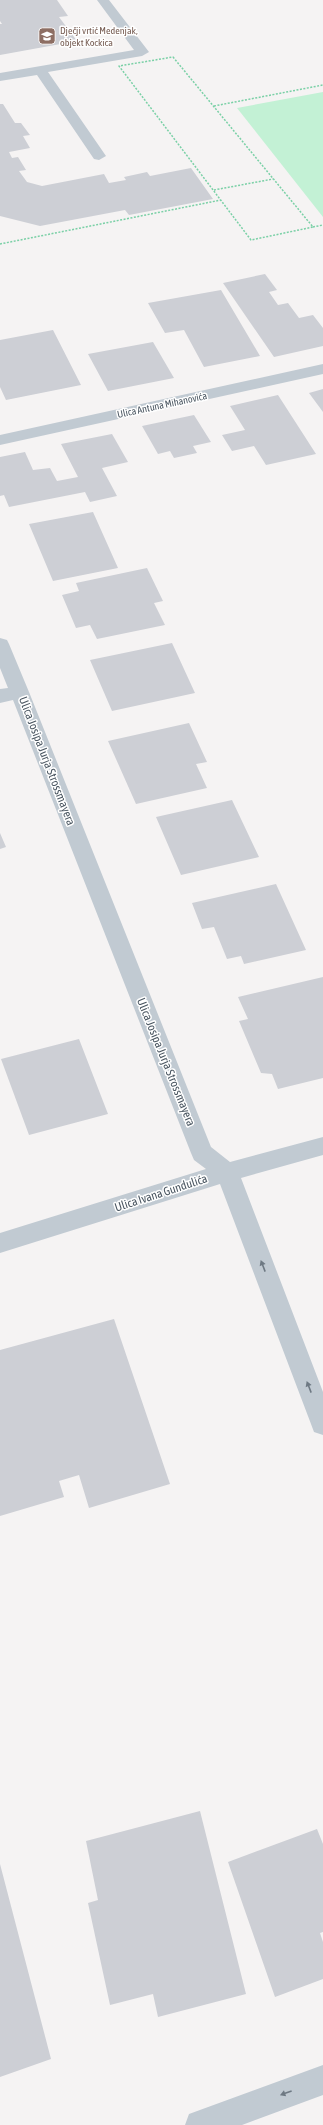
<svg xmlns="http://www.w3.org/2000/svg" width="323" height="2125" font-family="'Asap Condensed',sans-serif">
<rect width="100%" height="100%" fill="#f5f3f3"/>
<path fill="#c3f1d5" d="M323 92V217L237 108Z"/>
<path fill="#cdcfd5" d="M0 0H57L68 16 59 17 77 41 0 55V24H2L0 21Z
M0 104H3L15 123H21L30 135 23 136 30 148 9 152 12 158 18 157 26 170 19 171 27 182 42 186 104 174 109 183 126 180 124 177 147 172 150 176 191 168 213 199 129 215 125 210 40 226 0 216Z
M265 274 277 290 269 292 278 305 288 303 299 318 313 315 323 328V346L274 357 223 283Z
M221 290 260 356 204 367 184 330 165 333 148 303Z
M53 330 81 385 6 400 0 387V340Z
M153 342 174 378 108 391 88 354Z
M323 389V412L309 393Z
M278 395 316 454 266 465 254 446 232 451 222 435 245 430 230 406Z
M194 415 211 442 193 446 197 453 174 458 170 451 158 454 142 426Z
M112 434 128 462 102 468 117 496 90 502 85 492 9 507 4 495 0 496V457L25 452 33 470 50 468 57 481 78 477 61 444Z
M93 512 118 568 53 581 29 524Z
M147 568 163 601 154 603 165 625 97 639 90 625 76 628 62 595 79 591 76 583Z
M172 643 195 693 112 711 90 660Z
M189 723 207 762 196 764 207 788 136 804 108 741Z
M232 800 259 857 181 875 156 817Z
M0 833 6 847 0 849Z
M276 884 306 950 244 964 241 956 227 959 214 927 202 929 192 903Z
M323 977V1078L278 1089 272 1074 261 1073 239 1021 248 1019 238 997Z
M79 1039 108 1114 29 1135 1 1059Z
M114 1319 170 1484 89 1508 79 1475 59 1481 64 1497 0 1516V1350Z
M200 1811 246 1994 158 2017 153 1994 110 2005 88 1903 98 1900 86 1841Z
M317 1829 323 1844V1932L320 1933 323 1942V1979L275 1997 228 1862Z
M0 1864 51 2059 0 2077Z"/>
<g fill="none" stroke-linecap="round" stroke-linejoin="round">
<path stroke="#7ad0a6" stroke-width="1.5" stroke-dasharray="2 1.5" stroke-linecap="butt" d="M173 57 313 227 251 240 119 66Z
M214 106 323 85
M214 190 273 179
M313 227 323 225
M0 244 221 200"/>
<path fill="#c1cad2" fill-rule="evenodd" d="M97 0H109L149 52 142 56 48 72 106 156 99 160 94 159 37 75 0 81V73L134 50Z"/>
<path fill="#c1cad2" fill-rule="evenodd" d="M323 364V374L0 445V435Z
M0 638 7 640 9 644 29 692 211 1147 230 1162 323 1137V1155L241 1178 323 1392V1435L314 1432 311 1424 220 1184 0 1253V1233L206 1169 194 1160 191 1153 13 700 0 703V689L8 688 0 668Z
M323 2065V2095L242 2125H185L189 2114Z"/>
</g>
<defs><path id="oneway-solid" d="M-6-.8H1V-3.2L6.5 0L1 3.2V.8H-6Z"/></defs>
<g fill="#6e7983">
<use href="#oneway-solid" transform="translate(263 1266) rotate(-111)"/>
<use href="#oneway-solid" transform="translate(309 1387) rotate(-111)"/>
<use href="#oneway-solid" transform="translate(286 2093) rotate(160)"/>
</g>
<defs>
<symbol id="school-square" viewBox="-11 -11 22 22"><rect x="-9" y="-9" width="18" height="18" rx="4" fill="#8d6e63" stroke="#fff"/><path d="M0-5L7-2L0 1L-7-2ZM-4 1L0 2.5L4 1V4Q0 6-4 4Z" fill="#fff"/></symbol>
</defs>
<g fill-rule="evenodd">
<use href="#school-square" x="37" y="26" width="20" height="20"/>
</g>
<g text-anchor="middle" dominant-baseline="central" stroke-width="3" stroke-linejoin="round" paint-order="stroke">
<g font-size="10" fill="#785e54" stroke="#fff" text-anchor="start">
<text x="60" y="30">Dječji vrtić Medenjak,<tspan x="60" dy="12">objekt Kockica</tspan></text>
</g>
<g font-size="10" fill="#4a5661" stroke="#fff">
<text transform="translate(162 405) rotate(-12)">Ulica Antuna Mihanovića</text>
</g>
<g font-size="12" fill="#4a5661" stroke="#fff">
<text transform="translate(47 761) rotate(69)">Ulica Josipa Jurja Strossmayera</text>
<text transform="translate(166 1062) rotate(68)">Ulica Josipa Jurja Strossmayera</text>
<text transform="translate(161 1193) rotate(-18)">Ulica Ivana Gundulića</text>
</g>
</g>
</svg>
